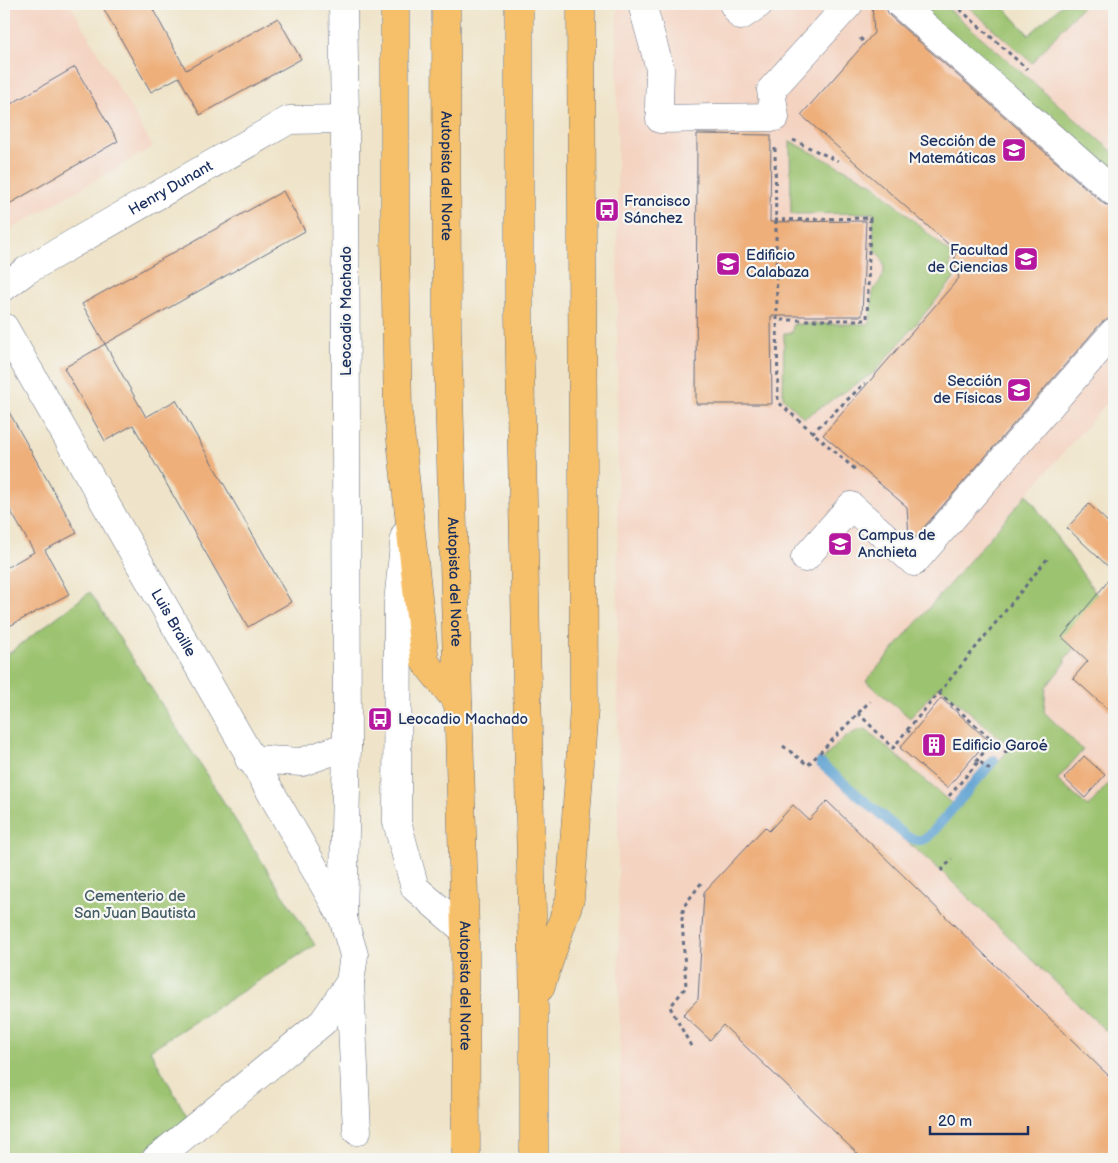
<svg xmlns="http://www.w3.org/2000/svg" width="1118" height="1163" font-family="'Balsamiq Sans',sans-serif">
<rect width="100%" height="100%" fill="#f6f6f2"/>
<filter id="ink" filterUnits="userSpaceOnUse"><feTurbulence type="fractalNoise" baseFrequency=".02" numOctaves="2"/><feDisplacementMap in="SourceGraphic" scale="10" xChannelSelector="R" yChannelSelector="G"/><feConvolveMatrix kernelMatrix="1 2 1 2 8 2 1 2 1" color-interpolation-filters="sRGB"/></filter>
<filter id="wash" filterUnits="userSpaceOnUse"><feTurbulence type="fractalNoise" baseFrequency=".0096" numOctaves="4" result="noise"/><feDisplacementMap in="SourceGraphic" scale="20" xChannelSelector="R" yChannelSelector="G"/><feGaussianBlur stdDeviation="1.12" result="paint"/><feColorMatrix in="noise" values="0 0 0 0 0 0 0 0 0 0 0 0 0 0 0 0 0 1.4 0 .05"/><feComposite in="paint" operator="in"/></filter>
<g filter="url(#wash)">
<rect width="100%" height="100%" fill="#efe4c9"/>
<path fill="#f4d3c1" d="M4 4H70L153 147 4 233Z
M617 4H1001L1029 35 1063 4H1114V395L1027 494 1109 610 1114 604V1159H621L618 874Z"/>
<path fill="#9cc36f" stroke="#5c7966" d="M911 4H943L1114 153V181Z
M965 4H1001L1029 35 1063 4H1084L1032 63Z
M790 141 873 184 953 256 950 266 954 279 875 372 804 418 783 398 784 333H792L793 324H870L873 289C887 277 888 262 874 249L873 213 791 214Z
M1027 494 1097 595 1074 648 1064 660 1066 662 1046 687 1044 712 1083 750 1057 780 1088 807 1114 777V1030H1105L941 871 818 765C831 751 846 731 866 729L958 809 1011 747 939 686 910 718 866 681Z
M90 592 315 945 150 1050 188 1118 134 1159H4V657Z"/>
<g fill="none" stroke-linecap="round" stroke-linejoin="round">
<path stroke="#5ba0d1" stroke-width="10" d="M820 763 906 836C917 841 923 843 931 834L994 760"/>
</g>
<g id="blocks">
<path fill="#eeaf7a" d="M101 4H150L186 70 278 18 301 59 200 115 179 77 151 92Z
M872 4H884L890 16 1104 204 1114 207V317L1102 322 913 540 909 537 907 507 823 435 959 278 955 265V250L801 115 874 33Z
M75 67 118 141 4 207V108Z
M697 134 771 135 770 222 866 221 862 316H771L772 404H696Z
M283 191 305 231 105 344 82 304Z
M105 344 146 417 176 400 291 602 248 627 133 425 105 441 64 368Z
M4 403 77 533 45 550 69 594 4 629V569L34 552 4 499Z
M1089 504 1114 528V572L1067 528Z
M1114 574V715L1073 678 1088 661 1062 637Z
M941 698 988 740 947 788 900 748Z
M1084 756 1105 775 1085 798 1064 778Z
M827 801 1114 1081V1159H863L723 1025 710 1040 683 1015 698 999 704 892 765 827 769 831 793 805 809 820Z"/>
</g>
</g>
<g filter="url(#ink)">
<use href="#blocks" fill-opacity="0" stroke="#656e83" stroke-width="1"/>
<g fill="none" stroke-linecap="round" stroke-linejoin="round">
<defs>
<g id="minor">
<path d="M642 4 660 69 659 107"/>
<path d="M733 4 741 16 759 4"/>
<path d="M900 4 1114 192"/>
<path d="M660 119 775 117 771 90 849 4"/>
<path id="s1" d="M4 287 27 270 289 120 345 119"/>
<path id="s2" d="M4 327 343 918"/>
<path d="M405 535 398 603 397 822 415 888 465 931"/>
<path d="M805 558 851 506 914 562 1114 332"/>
<path d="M249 759 302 762 347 746"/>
<path d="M350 982 357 1131"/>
<path d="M156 1159 323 1022 350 982 354 955 343 918 347 746 345 119 343 4"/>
</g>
<g id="highway">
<path d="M395 4V242L398 412 425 662 458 703"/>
<path id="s3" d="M446 4 447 328 465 931 466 1159"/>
<path d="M519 4V317L534 1006V1159"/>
<path d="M540 988 570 899 584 708 581 4"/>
</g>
</defs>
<use href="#minor" stroke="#656e83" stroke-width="29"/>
<use href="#highway" stroke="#656e83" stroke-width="29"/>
<path stroke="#656e83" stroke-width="3" stroke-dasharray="4 4" stroke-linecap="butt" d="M954 4 1027 69
M860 38 865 43
M793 140 838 161
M775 148 778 402 857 471
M774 220 870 218 867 320H777
M759 270H789
M812 433 865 383
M939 693 1048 558
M858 713 893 748 907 730 912 734
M907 730 939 693 1007 753
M783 746 808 765 870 701
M979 761 977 760 993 742
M949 796 979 761 991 771
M941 871 952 859
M691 1046 670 1007 686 987 682 918 684 906 702 882"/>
<use href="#minor" stroke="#fff" stroke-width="28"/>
<use href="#highway" stroke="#f6c06b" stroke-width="28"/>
</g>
</g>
<defs>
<symbol id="university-square" viewBox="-11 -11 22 22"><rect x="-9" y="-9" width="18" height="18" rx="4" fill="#b5179e" stroke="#f6f6f2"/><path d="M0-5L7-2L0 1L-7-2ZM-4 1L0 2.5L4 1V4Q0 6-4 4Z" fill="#fff"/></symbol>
<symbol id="bus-square" viewBox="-11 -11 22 22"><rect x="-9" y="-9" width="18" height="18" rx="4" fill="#b5179e" stroke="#f6f6f2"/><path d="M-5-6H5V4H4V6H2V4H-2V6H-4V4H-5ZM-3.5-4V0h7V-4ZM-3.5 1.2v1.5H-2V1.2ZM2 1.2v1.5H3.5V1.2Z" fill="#fff"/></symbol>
<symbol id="building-square" viewBox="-11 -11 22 22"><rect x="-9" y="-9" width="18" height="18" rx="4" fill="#b5179e" stroke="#f6f6f2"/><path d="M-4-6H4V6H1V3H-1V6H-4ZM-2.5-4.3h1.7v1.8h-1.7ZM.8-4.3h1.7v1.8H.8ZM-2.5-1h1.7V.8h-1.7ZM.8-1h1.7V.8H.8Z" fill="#fff"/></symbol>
</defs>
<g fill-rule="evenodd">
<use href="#university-square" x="1000" y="136" width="28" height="28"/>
<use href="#bus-square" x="593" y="196" width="28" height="28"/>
<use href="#university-square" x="1012" y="245" width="28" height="28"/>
<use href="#university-square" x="714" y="250" width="28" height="28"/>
<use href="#university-square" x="1005" y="376" width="28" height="28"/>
<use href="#university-square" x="826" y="530" width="28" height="28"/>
<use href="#bus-square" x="366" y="705" width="28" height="28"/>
<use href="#building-square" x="920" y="731" width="28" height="28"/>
</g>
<g text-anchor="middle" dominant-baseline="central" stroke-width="4.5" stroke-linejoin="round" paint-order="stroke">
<g font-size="15" fill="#1b2f5e" stroke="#f6f6f2" text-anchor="start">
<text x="996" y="141" text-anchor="end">Sección de<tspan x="996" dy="17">Matemáticas</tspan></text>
<text x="624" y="201">Francisco<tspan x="624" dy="17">Sánchez</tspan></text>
<text x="1008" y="250" text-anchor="end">Facultad<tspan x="1008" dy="17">de Ciencias</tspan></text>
<text x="746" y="255">Edificio<tspan x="746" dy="17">Calabaza</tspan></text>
<text x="1002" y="381" text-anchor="end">Sección<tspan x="1002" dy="17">de Físicas</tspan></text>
<text x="858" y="535">Campus de<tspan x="858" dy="17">Anchieta</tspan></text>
<text x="398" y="719">Leocadio Machado</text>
<text x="952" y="745">Edificio Garoé</text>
</g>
<g font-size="15" fill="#1b2f5e" stroke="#f6f6f2">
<text stroke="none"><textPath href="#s3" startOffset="172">Autopista del Norte</textPath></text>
<text stroke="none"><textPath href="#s1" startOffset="194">Henry Dunant</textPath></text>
<text transform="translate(346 311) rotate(-90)">Leocadio Machado</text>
<text stroke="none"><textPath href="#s3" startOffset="578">Autopista del Norte</textPath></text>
<text stroke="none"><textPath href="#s2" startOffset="341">Luis Braille</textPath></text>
<text stroke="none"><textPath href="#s3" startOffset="982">Autopista del Norte</textPath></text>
</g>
<g font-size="15" fill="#425b63" stroke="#f6f6f2">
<text x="135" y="896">Cementerio de<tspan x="135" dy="17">San Juan Bautista</tspan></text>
</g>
</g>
<rect width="1118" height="1163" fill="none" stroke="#f6f6f2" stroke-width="20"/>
<path d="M930 1126v8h98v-8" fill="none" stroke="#1b2f5e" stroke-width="2.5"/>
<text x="938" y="1126" font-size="15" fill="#1b2f5e" stroke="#f6f6f2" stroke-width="4" paint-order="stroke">20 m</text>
</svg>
